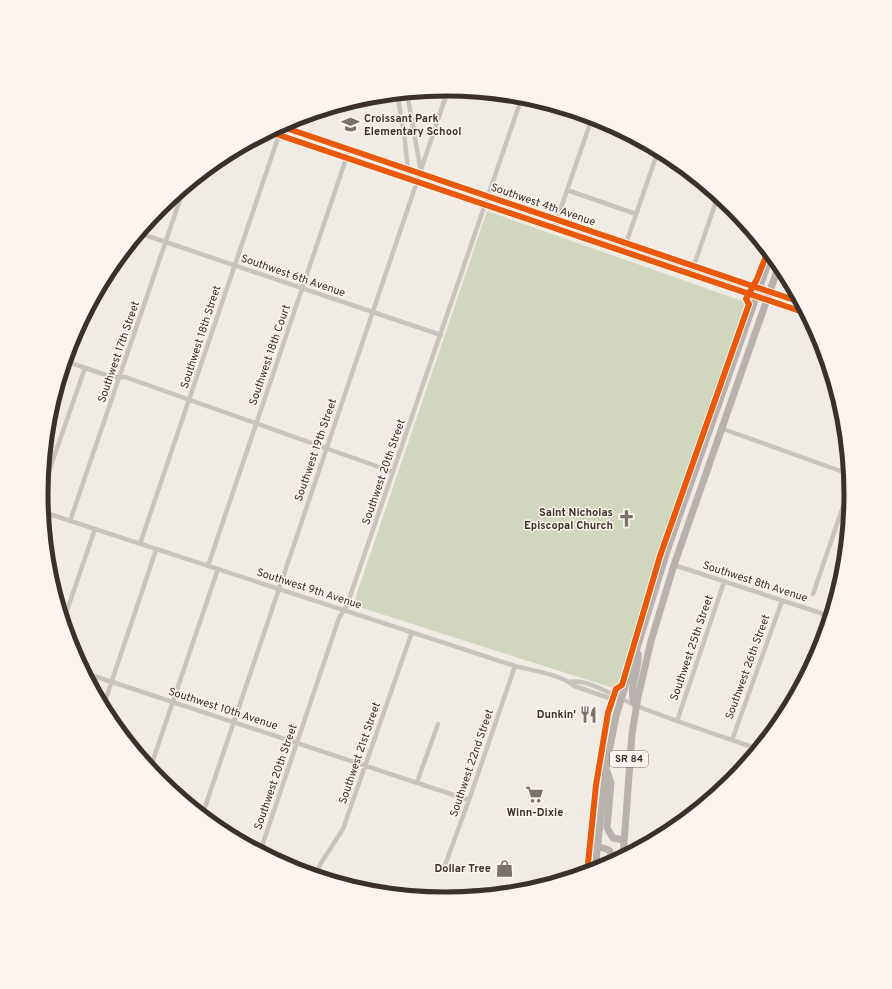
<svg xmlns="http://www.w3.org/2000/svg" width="892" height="989" font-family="Overpass,sans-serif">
<rect width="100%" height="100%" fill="#f0ebe5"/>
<path fill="#d1d6bf" d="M487 211 745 302 616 689 353 605Z"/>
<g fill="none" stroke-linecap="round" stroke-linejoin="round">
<path stroke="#c9c3be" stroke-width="4.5" d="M407 93 420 166
M397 94 404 133 408 170
M567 190 636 214
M554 228 592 118
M139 233 441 335
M623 252 658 151
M691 274 718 196
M65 361 112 377H125L393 472
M723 429 849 474
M41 494 85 368
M43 512 515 666C531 670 562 675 574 686L612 699H622
M70 521 184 188
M140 544 279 135
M674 565 830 616
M208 566 349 150
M813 594 850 486
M63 622 95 529
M85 673 469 800
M569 682C590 678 618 699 637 706 677 722 718 735 758 749
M103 707 156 550
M677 721 724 582
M732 740 782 601
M754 755 756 748
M150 769 218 569
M417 782 438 724
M202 816 448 90
M260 852 339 618 347 605 522 97
M445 865 469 800 515 666
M315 876 321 863 343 829 412 632"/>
<path stroke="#c9c3be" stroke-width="6" d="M769 292 800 302
M767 299 806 313"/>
<path stroke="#bab3ae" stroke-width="7" d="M280 126 769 292
M270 132 767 299"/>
<path stroke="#b8b1ad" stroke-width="7" d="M636 706C626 691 640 671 638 654
M607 771 611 783 607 828 613 838 624 840
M597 846 609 850 615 861
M623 857 632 734 638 697 651 641 674 565 779 265
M595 870 606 768 616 716 668 548 771 255"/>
<defs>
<path id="cycleway" d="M280 126 800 302
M270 132 806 313
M587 873 596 785 608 713 616 689 622 685 660 556 749 304 746 299 757 279 768 251"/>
</defs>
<use href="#cycleway" stroke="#fbf5ee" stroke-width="8"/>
<use href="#cycleway" stroke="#e8590c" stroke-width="6"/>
</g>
<defs>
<symbol id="school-bare" viewBox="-9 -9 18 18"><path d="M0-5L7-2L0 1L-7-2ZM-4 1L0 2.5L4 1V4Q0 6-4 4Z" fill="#7a716c" stroke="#fbf5ee" stroke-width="2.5" paint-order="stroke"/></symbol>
<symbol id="church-bare" viewBox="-9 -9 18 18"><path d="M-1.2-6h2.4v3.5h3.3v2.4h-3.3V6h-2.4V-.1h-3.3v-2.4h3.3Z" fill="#7a716c" stroke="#fbf5ee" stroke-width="2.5" paint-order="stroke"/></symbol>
<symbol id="restaurant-bare" viewBox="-9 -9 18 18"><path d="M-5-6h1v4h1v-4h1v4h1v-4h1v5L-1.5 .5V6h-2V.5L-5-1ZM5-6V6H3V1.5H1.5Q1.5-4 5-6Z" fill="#7a716c" stroke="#fbf5ee" stroke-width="2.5" paint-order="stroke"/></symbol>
<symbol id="supermarket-bare" viewBox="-9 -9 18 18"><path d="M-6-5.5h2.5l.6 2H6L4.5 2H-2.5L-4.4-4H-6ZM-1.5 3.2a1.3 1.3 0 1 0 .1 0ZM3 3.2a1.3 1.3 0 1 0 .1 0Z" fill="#7a716c" stroke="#fbf5ee" stroke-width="2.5" paint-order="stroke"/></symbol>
<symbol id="shop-bare" viewBox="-9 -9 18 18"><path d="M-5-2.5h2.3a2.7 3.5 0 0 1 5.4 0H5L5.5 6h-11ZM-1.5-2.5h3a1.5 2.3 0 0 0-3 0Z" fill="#7a716c" stroke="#fbf5ee" stroke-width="2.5" paint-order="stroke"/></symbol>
</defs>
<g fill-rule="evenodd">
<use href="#school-bare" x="338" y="112" width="25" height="25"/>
<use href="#church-bare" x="614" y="506" width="25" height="25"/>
<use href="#restaurant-bare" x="576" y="702" width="25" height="25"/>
<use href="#supermarket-bare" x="522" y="782" width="25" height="25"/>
<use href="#shop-bare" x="492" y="856" width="25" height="25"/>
</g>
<g text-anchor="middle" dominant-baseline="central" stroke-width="3" stroke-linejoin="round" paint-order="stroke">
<rect fill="#fbf5ee" stroke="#756b66" stroke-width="1" x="610" y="751" width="38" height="16" rx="3"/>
<g font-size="10" font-weight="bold" fill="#3b302b">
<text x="629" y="759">SR 84</text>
</g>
<g font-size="11" font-weight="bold" fill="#3b302b" stroke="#fbf5ee" text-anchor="end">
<text x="364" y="119" text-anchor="start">Croissant Park<tspan x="364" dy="13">Elementary School</tspan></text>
<text x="613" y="513">Saint Nicholas<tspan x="613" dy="13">Episcopal Church</tspan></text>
<text x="576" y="715">Dunkin'</text>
<text x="535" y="813" text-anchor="middle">Winn-Dixie</text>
<text x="491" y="869">Dollar Tree</text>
</g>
<g font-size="11" fill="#3b302b" stroke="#fbf5ee">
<text transform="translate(543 205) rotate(19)">Southwest 4th Avenue</text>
<text transform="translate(293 276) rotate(19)">Southwest 6th Avenue</text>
<text transform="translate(201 337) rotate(-72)">Southwest 18th Street</text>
<text transform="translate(119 352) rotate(-71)">Southwest 17th Street</text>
<text transform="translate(270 355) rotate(-71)">Southwest 18th Court</text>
<text transform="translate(316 450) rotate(-71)">Southwest 19th Street</text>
<text transform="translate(384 472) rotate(-71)">Southwest 20th Street</text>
<text transform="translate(755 582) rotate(18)">Southwest 8th Avenue</text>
<text transform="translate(309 589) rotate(18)">Southwest 9th Avenue</text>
<text transform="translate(692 648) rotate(-71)">Southwest 25th Street</text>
<text transform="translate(748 667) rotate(-70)">Southwest 26th Street</text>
<text transform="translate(223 709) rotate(18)">Southwest 10th Avenue</text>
<text transform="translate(360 753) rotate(-71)">Southwest 21st Street</text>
<text transform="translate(472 763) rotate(-71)">Southwest 22nd Street</text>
<text transform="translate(276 777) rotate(-71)">Southwest 20th Street</text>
</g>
</g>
<path d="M0 0H892V989H0ZM48 494a398 398 0 1 1 796 0a398 398 0 1 1-796 0Z" fill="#fbf5ee" fill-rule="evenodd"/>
<path fill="none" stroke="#3b302b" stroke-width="5" d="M48 494a398 398 0 1 1 796 0a398 398 0 1 1-796 0Z"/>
</svg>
